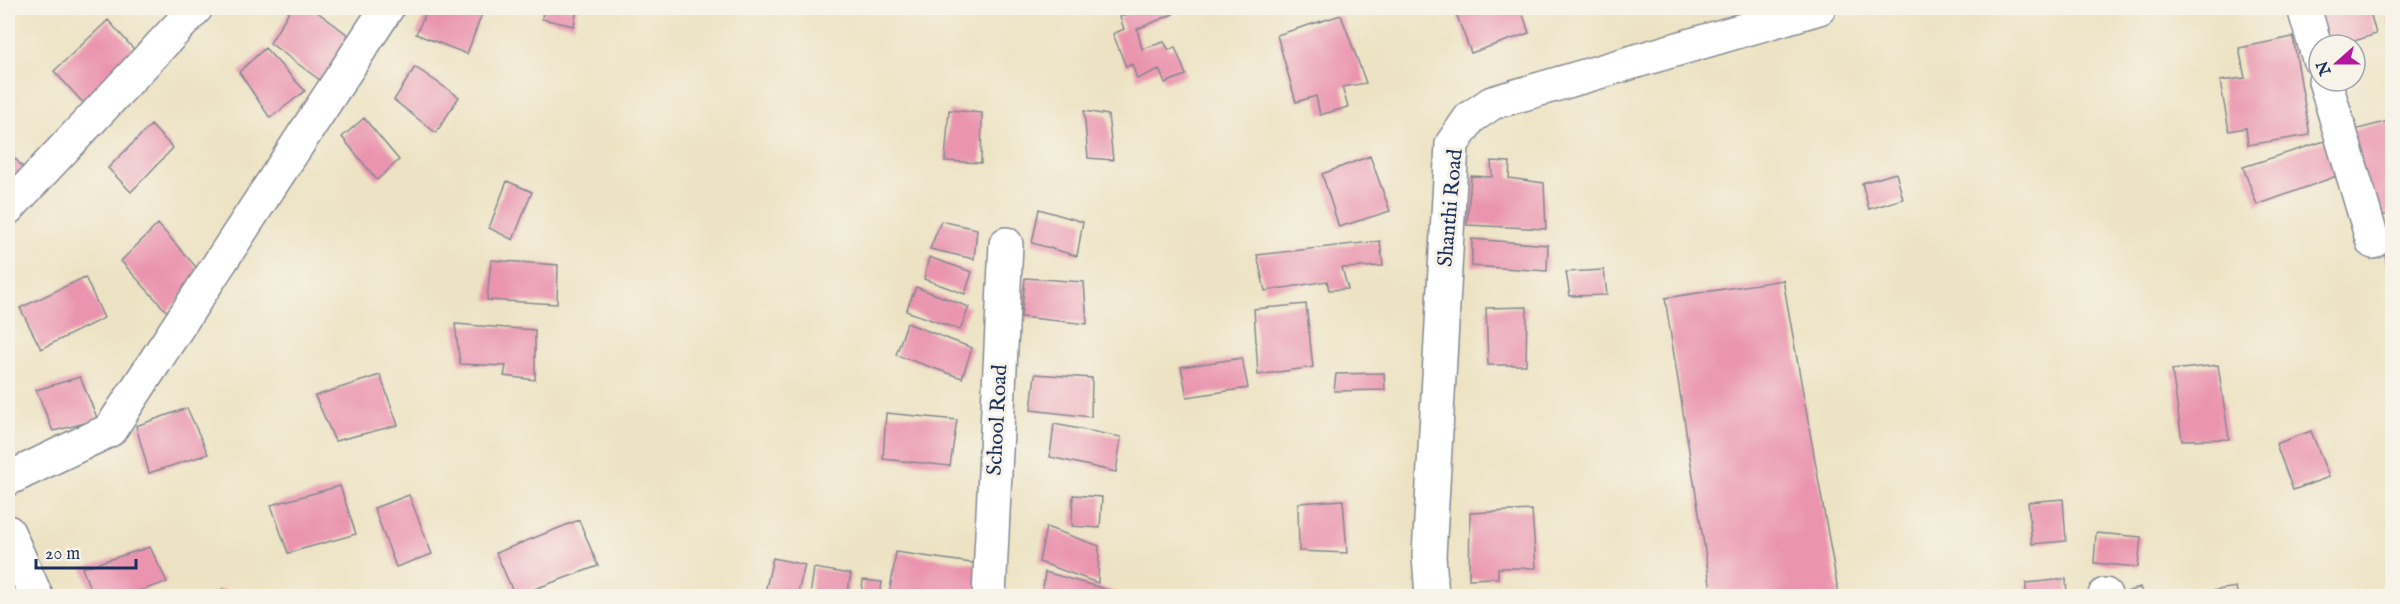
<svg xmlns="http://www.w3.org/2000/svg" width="2400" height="604" font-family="'IM FELL English',serif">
<rect width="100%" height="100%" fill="#f7f3e8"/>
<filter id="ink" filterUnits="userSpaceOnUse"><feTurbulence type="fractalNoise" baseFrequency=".0167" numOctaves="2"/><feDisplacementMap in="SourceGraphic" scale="12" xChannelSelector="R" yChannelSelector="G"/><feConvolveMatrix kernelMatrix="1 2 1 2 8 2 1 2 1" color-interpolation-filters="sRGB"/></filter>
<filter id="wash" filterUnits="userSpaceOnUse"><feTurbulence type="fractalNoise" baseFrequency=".008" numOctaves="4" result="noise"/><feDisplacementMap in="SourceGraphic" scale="24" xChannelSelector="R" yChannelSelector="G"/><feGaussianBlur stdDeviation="1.35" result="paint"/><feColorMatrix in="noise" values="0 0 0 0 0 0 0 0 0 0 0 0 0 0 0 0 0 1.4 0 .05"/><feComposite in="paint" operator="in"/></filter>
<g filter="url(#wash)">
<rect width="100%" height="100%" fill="#ede3c4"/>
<g id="blocks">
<path fill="#ea94af" d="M291 8H312L356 41 329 87 270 43Z
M428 8H484L467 54 416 34Z
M543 8H577L574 26 542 19Z
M1128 8H1170L1173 14 1137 29 1142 49 1164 42 1169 50 1175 47 1186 75 1165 83 1159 69 1137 79 1132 64 1126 67 1113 34 1124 29 1120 17 1131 13Z
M1454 8H1521L1529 33 1471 53Z
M2321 8H2369L2376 34 2342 45H2324Z
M2385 8H2392V27H2390Z
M1341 15 1366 83 1342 87 1348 107 1320 115 1316 96 1296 102 1277 35Z
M108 20 138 54 86 106 54 71Z
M2293 37 2310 135 2248 145 2246 128 2229 131 2220 81 2245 78 2239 48Z
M265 48 305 91 270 118 239 72Z
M415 67 459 97 436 133 394 100Z
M949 110 982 113 981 163 945 161Z
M1084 111 1108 115 1113 160 1088 158Z
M364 118 399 160 377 180 342 137Z
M2392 120V213L2374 218 2351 131Z
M151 125 173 148 131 192 108 168Z
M2325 141 2337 176 2257 205 2243 167Z
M8 151 30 175 8 199Z
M1370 156 1390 211 1339 227 1322 174Z
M1491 161 1510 162 1509 178 1544 183 1546 229 1467 225 1471 176 1492 177Z
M1896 173 1903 199 1869 209 1862 183Z
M507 181 532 192 513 240 489 228Z
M1039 209 1083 222 1077 256 1032 243Z
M941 221 977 229 974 259 930 249Z
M158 224 203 275 167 312 121 261Z
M2392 232V280L2379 235Z
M1472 239 1548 245 1547 271 1472 266Z
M1380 241 1383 266 1342 268 1348 289 1329 290 1327 281 1265 291 1257 255Z
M929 257 972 272 965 294 924 279Z
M491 260 558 265 557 304 487 300Z
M1604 270 1607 295 1570 296 1566 272Z
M85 277 104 318 41 349 20 308Z
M1025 278 1084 282 1087 324 1021 317Z
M1783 280 1839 596H1712L1665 298Z
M916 287 969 307 960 330 906 311Z
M1306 304 1313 367 1258 375 1254 309Z
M1527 307 1526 365H1488L1486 308Z
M907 323 972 348 962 378 896 355Z
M455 324 535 330V380L504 376 506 366 460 364Z
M1242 358 1248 388 1187 397 1181 367Z
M2218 365 2229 439 2182 440 2172 370Z
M1384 373 1385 390 1334 391 1336 374Z
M1035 374 1092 378 1091 417 1031 410Z
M380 375 398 425 335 441 315 396Z
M80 377 98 420 53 431 36 390Z
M187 408 208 454 149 473 136 426Z
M886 413 957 420 950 466 883 459Z
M1054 424 1121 437 1116 472 1050 457Z
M2311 431 2329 477 2293 490 2276 444Z
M340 486 356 534 288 553 271 505Z
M409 495 432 554 396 567 374 508Z
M1073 495 1102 497 1100 528 1072 526Z
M2063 499 2066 541 2032 544 2028 502Z
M1343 500 1347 553 1299 551 1298 503Z
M1532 510 1536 568H1498V578L1469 579 1470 513Z
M579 520 598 566 515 596 496 553Z
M1046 527 1099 546 1098 583 1039 562Z
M2096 533 2141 537 2138 567 2094 563Z
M150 547 167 582 123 596H93L82 568Z
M896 552 978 564 977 596H889Z
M773 558 805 565 797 596H764Z
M814 568 851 574 847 596H810Z
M1045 572 1116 592 1115 596H1042Z
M2066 579 2067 596H2026V583Z
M863 580 882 582 880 596H861Z
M2140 587 2143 596H2116Z
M2236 587 2238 596H2212V591Z
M223 589 227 596H209Z"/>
</g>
</g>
<g filter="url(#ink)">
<use href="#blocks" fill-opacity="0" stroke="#848991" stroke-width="1.5"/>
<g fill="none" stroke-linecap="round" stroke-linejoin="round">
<defs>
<path id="minor" d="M2304 8 2319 59
M2325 81 2373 242
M8 208 196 8
M8 479 110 430 387 8
M8 532 36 596
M2105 595V596
M989 596 1006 244
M1432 596 1429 556 1452 144 1470 118 1492 103 1819 8"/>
</defs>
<use href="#minor" stroke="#848991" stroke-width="36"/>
<use href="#minor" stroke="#fff" stroke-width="33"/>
</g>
</g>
<g text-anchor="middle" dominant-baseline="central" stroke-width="6" stroke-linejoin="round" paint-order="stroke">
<g font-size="21" fill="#1b2f5e" stroke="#f7f3e8">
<text transform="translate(1451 208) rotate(-85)">Shanthi Road</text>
<text transform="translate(998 420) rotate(-87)">School Road</text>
</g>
</g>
<rect width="2400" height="604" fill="none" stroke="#f7f3e8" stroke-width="30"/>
<g transform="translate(2337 63) rotate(249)"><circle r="28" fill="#f7f3e8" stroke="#9fa5b1" stroke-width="1.5"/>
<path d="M0-4.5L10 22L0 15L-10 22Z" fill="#b5179e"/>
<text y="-9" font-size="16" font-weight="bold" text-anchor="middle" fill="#1b2f5e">N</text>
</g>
<path d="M36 559v9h100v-9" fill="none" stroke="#1b2f5e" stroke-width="3"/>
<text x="45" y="559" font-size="18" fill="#1b2f5e" stroke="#f7f3e8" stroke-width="4.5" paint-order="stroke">20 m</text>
</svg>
